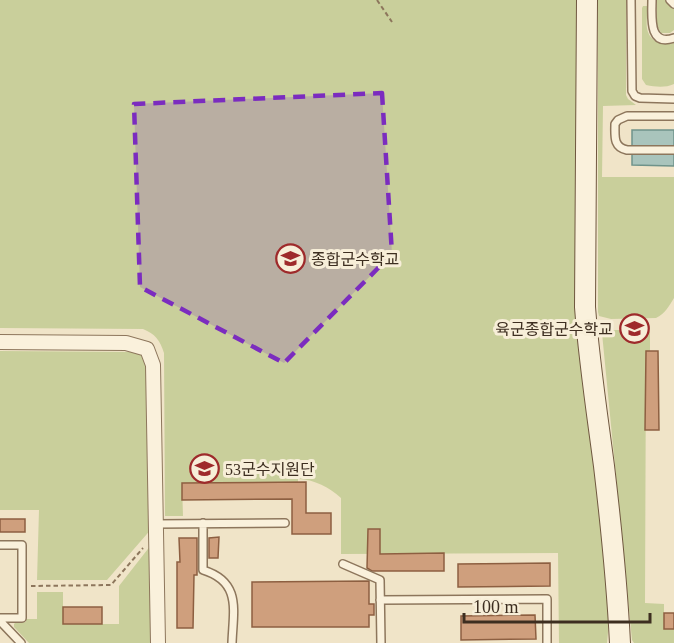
<svg xmlns="http://www.w3.org/2000/svg" width="674" height="643" font-family="'Times New Roman','Noto Sans KR',serif">
<rect width="100%" height="100%" fill="#f0e4c8"/>
<path fill="#c9cf9b" d="M0 0H580L579 308 611 600 607 643H559L558 553 341 554V498C330 488 314 479 298 479V482L182 483 183 516H165L164 353C160 340 155 334 143 329L0 328Z
M598 0H626V95L628 99 636 105 603 106 602 177H674V298C669 306 665 314 656 318L611 319 599 316 598 312Z
M657 0H666L669 5 674 9V30L670 33H661L656 24Z
M643 6H647C648 14 645 25 648 32 652 43 664 46 674 43V84C665 88 656 87 646 85L642 79V8Z
M606 330H648L650 333V351H646L645 603 664 604V629H674V643H634L632 640 602 333Z
M0 351 137 352 143 355 147 366 153 527 107 580H37L39 510H0Z
M151 545 152 643H29L14 627V624L16 622H26V619H37V592H63V624H119V586Z"/>
<path fill="#a9c4bc" stroke="#6f938a" stroke-width="1.5" d="M632 130H674V166L632 165Z"/>
<path fill="#cf9f7d" stroke="#8d5f41" stroke-width="1.5" d="M646 351H658L659 430H645Z
M306 482V513H331V534H292V499L182 500V483Z
M0 519H25V532H0Z
M368 529H380V554L444 553V571H372L367 568Z
M219 537 218 558H209V538Z
M179 538H197V575H194L193 628H177V562H180Z
M550 563V586L458 587V564Z
M369 581V604H374V615H369V627H252V582Z
M63 607H102V624H63Z
M664 613H674V629H664Z
M535 615 536 639 461 640V616Z"/>
<g fill="none" stroke-linecap="round" stroke-linejoin="round">
<defs>
<path id="lane" d="M631 0 632 91 635 96 640 98 674 99
M652 0C652 16 648 47 674 38
M670 0 674 4
M674 116H627L618 120 615 124C615 136 613 147 627 150H674
M203 523V570C242 582 233 611 232 643
M156 524 285 523
M0 545H22V618H0
M343 564 380 580 381 643
M380 600 547 599V643
M0 621 21 643"/>
<path id="street" d="M0 342 126 343 147 349 153 365 158 643"/>
<path id="secondary" d="M587 0 585 307C589 361 597 413 604 466 611 525 617 584 620 643"/>
</defs>
<use href="#lane" stroke="#8d765c" stroke-width="10"/>
<use href="#street" stroke="#8d765c" stroke-width="16"/>
<use href="#secondary" stroke="#6f573f" stroke-width="22"/>
<path stroke="#8d765c" stroke-width="2" stroke-dasharray="4.5 3" stroke-linecap="butt" d="M377 0 392 22
M31 586 111 585 143 548"/>
<use href="#lane" stroke="#faf1dc" stroke-width="7"/>
<use href="#street" stroke="#faf1dc" stroke-width="14"/>
<use href="#secondary" stroke="#faf1dc" stroke-width="20"/>
</g>
<path fill="#7b2cbf" fill-opacity="0.2" stroke="#7b2cbf" stroke-width="4.5" stroke-dasharray="12 8" stroke-linejoin="round" d="M382 93 392 254 284 363 140 287 134 104Z"/>
<defs>
<symbol id="university-ring" viewBox="-11 -11 22 22"><circle r="9.5" fill="#f7eed8" stroke="#9e2a2b" stroke-width="1.5"/><path d="M0-5L7-2L0 1L-7-2ZM-4 1L0 2.5L4 1V4Q0 6-4 4Z" fill="#9e2a2b"/></symbol>
</defs>
<g fill-rule="evenodd">
<use href="#university-ring" x="274" y="242" width="33" height="33"/>
<use href="#university-ring" x="618" y="312" width="33" height="33"/>
<use href="#university-ring" x="188" y="452" width="33" height="33"/>
</g>
<g text-anchor="middle" dominant-baseline="central" stroke-width="6" stroke-linejoin="round" paint-order="stroke">
<g font-size="16" fill="#3d2e20" stroke="#f7eed8" text-anchor="start">
<text x="311" y="259">종합군수학교</text>
<text x="613" y="329" text-anchor="end">육군종합군수학교</text>
<text x="225" y="469">53군수지원단</text>
</g>
</g>
<path d="M464 613v9h186v-9" fill="none" stroke="#3d2e20" stroke-width="3"/>
<text x="473" y="613" font-size="18" fill="#3d2e20" stroke="#f7eed8" stroke-width="4.5" paint-order="stroke">100 m</text>
</svg>
